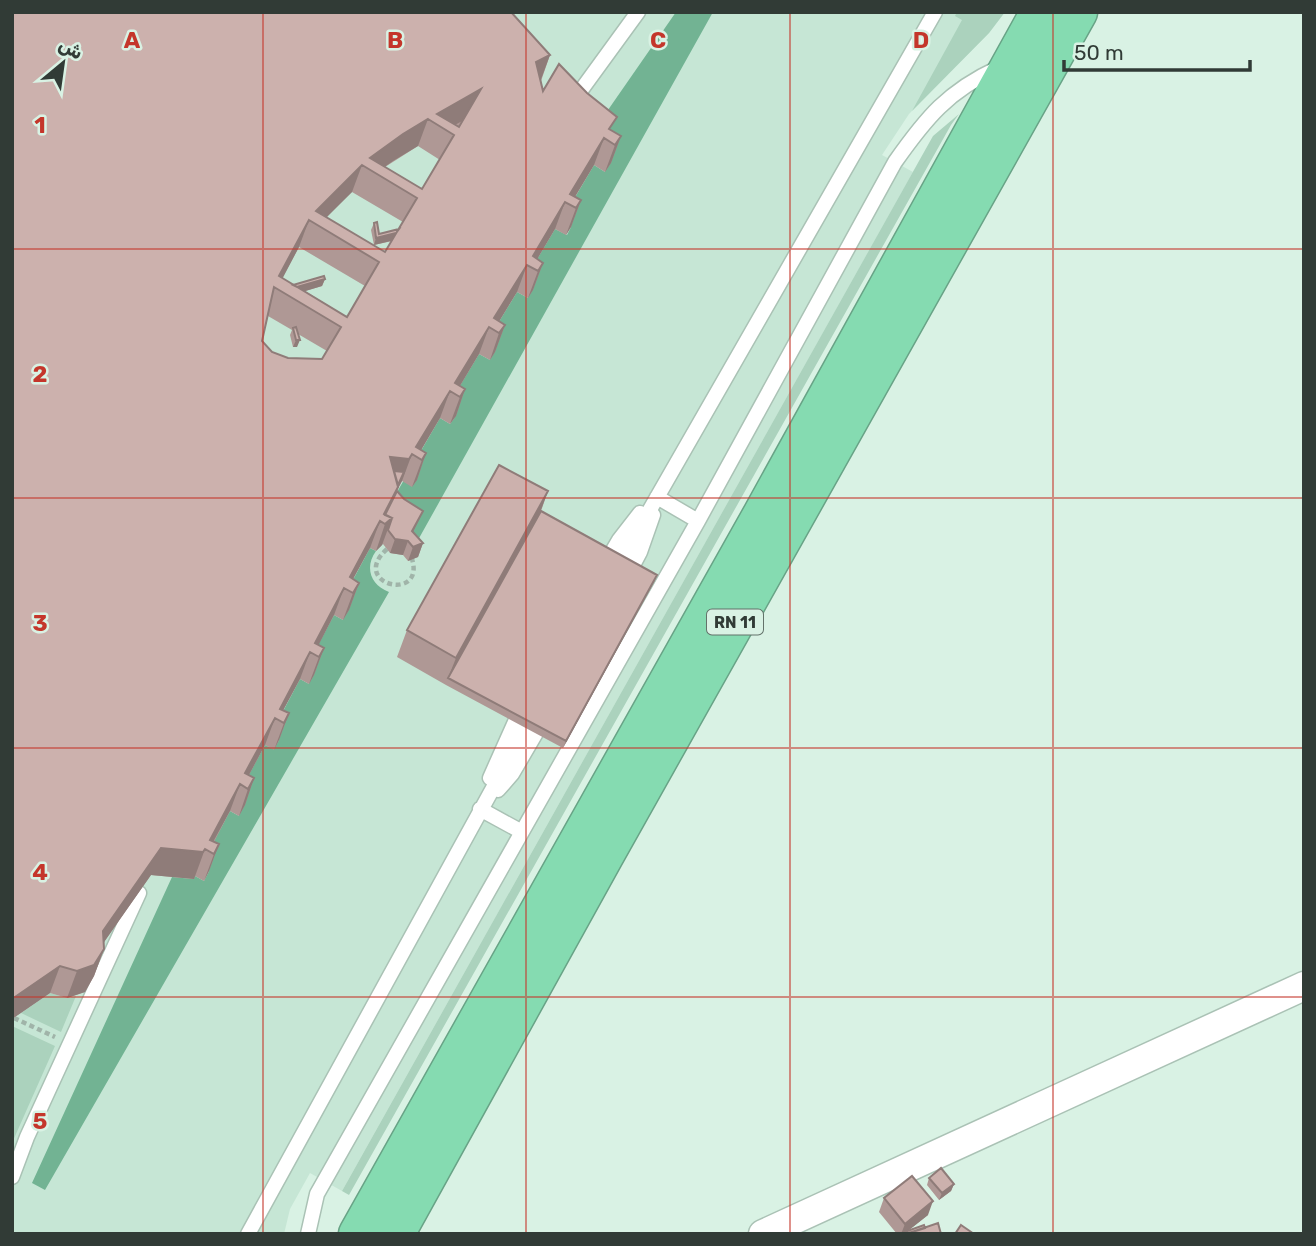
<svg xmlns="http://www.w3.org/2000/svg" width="1316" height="1246" font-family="Rubik,'Noto Naskh Arabic',sans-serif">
<rect width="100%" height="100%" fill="#d9f2e4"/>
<path fill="#c6e6d5" d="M12 12H1005L989 33 909 114 882 155 913 172 342 1191 310 1173 290 1209 284 1234H12Z"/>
<path fill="#abd2bd" d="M957 12H1005L989 33 912 111 962 20 955 16Z
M959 114 951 125 349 1195 342 1191 933 136Z
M50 993 67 998 76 996 61 1032 21 1013Z
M12 1026 55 1046 12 1143Z"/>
<path fill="#72b393" d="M676 12H713L413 549 390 504 440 418 450 424 455 417 445 410 479 354 490 360 485 345 517 292 528 298 523 283 555 229 567 235 571 227 561 221 594 165 605 172 592 133Z
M370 548 376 551C364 568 371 585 389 592L45 1190 32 1183 172 877 193 879 195 876 204 881 209 871 200 867 230 811 239 816 235 800 265 745 274 749 279 740 270 736 300 679 309 684 305 670 334 615 343 620 340 604Z"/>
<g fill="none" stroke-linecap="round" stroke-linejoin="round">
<defs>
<path id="lane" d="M571 104 638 12
M657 497 698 521
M609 557 619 540 640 513
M620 562 935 12
M631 569 640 552 653 515
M490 778 515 722
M498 790 512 774 536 733
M480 809 522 832
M12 1177 27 1137 139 893
M248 1234 526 728
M308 1234 317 1194 698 521 895 162C926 118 948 91 998 68"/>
<path id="street" d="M763 1234 1304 986"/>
<path id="highway" d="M358 1234 762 515 1040 12
M395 1234 604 856 1078 12"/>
</defs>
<use href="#lane" stroke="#aac2b5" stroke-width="17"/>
<use href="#street" stroke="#aac2b5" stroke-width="31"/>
<use href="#highway" stroke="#68a386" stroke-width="41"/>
<path stroke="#a0b4a9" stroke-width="4.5" stroke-dasharray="5 3.5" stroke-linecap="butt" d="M387 549C347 585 429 604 411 556
M14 1018 55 1037"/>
<use href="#lane" stroke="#fff" stroke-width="14"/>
<use href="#street" stroke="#fff" stroke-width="28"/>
<use href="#highway" stroke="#85dbb1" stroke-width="38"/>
</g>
<path fill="#af9895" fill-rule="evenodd" d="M12 12 550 55 541 81 543 91 621 136 611 163 605 172 594 165 575 197 581 200 571 227 566 235 555 229 537 259 543 263 533 290 528 298 517 292 499 321 505 325 495 352 490 360 479 354 460 386 465 389 456 416 450 424 440 418 421 450 426 453 417 480 412 487 402 481 397 491 404 499 423 511 413 532 423 543 418 557 408 561 403 555 390 553 383 544 376 551 370 548 353 579 359 583 349 610 343 620 334 615 318 645 324 648 314 675 309 684 300 679 283 710 289 713 279 740 274 750 265 745 249 775 254 778 245 805 239 816 230 811 214 842 219 844 209 871 204 881 195 876 194 879 151 875 103 943 104 949 94 976 85 992 67 998 50 993 12 1019ZM418 146 440 160 422 189 385 167ZM352 192 403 222 399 229 379 234 374 223 371 230 374 245 392 241 385 252 326 217ZM299 247 365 286 347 317 305 291 322 286 325 279 293 285 282 278ZM268 316 292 330 290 335 293 347H297L298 334 327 351 322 359 288 358 272 352 262 341Z
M548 491 541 511 657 575 654 582 563 748 446 685 397 657 407 630Z
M929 1178 954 1184 951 1191 939 1200 927 1185Z
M884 1198 928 1215 909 1230 925 1228 941 1234H897L879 1212Z"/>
<path fill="#8f7c79" d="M550 55 540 82 536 62Z
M481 89 471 116 446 130 437 114Z
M428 119 418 146 393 161 376 173 370 158 403 134Z
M621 136 611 163 605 172 615 145Z
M604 138 594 165 570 205V194Z
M362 165 352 192 321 223 316 211Z
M581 200 571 227 566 235 576 208Z
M565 202 555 229 532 268 533 256Z
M309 220 299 247 277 289 279 276Z
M404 227 399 239 374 245 376 238Z
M543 263 533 290 528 298 538 271Z
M527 265 517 292 494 330V318Z
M325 279 322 286 289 296 284 291Z
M505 325 495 352 490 360 499 333Z
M489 327 479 354 455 394V383Z
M296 340H300L297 347H293Z
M465 389 456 416 450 424 460 397Z
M450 391 440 418 417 457 416 447Z
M426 453 417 480 412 487 422 460Z
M412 454 402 481 396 492 383 523 386 470 390 457Z
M548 491 538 518 448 678 456 658Z
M423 511 417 524 408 542 412 531Z
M392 518 382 545 376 551 385 524Z
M380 521 370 548 347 590 350 577Z
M395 539 408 541 403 555 390 553Z
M423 543 418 557 408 561 413 547Z
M657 575 654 582 563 748 566 741Z
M359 583 349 610 343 620 353 593Z
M344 588 334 615 314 654 315 643Z
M324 648 314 675 309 684 319 657Z
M310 652 300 679 278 720 280 709Z
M289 713 279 740 274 750 284 723Z
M275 718 265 745 243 786 245 773Z
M254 778 245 805 239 816 248 789Z
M240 784 230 811 208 851 210 840Z
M219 844 209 871 204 881 214 854Z
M161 848 205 849 194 879 151 875 93 958 103 931Z
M104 949 94 976 85 992 67 998 77 971Z
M60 966 50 993 12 1019V999Z
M954 1184 951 1191 939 1200 942 1193Z
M933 1201 928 1215 904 1234H901L905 1224Z"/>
<path fill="#ccb1ad" stroke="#8f7c79" stroke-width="2" fill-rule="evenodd" d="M12 12H511L550 55 536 62 543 91 559 64 587 93 617 117 609 129 621 136 615 145 604 138 570 194 581 200 576 208 565 202 533 256 543 263 538 271 527 265 494 318 505 325 499 333 489 327 455 383 465 389 460 397 450 391 416 447 426 453 422 460 412 454 409 459 390 457 398 487 384 514 392 518 385 524 380 521 350 577 359 583 353 593 344 588 315 643 324 648 319 657 310 652 280 709 289 713 284 723 275 718 245 773 254 778 248 789 240 784 210 840 219 844 214 854 205 849 203 852 161 848 103 931 104 949 94 965 77 971 60 966 12 999ZM481 89 459 127 437 114 465 98ZM428 119 454 135 422 189 370 158 403 134ZM362 165 417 198 385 252 316 211ZM309 220 379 262 347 317 279 276ZM274 287 341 327 322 359 288 358 272 352 262 341Z
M377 222 379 234 399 229 396 233 376 238 374 223Z
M324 276 325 279 297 287 293 285Z
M296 327 300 340H296L293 328Z
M499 465 548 491 456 658 407 630Z
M394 471 404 472 398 485Z
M397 491 404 499 423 511 412 531 423 543 413 547 408 541 395 539 388 530 392 518 385 515Z
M541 511 657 575 566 741 448 678Z
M941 1168 954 1184 942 1193 929 1178Z
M912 1176 933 1201 905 1224 884 1198Z
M938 1223 941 1234H906Z
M924 1225 925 1228 906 1234H899Z
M961 1225 974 1234H955Z"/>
<path fill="none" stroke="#c4362b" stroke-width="2" stroke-opacity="0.55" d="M263 12V1234M526 12V1234M790 12V1234M1053 12V1234M12 249H1304M12 498H1304M12 748H1304M12 997H1304"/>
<g text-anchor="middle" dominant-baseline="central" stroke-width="5" stroke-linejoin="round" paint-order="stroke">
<rect fill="#d9f2e4" stroke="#63726a" stroke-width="2" x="707" y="609.5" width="56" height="25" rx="5"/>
<g font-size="16" font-weight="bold" fill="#313b36">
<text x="735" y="622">RN 11</text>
</g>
</g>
<g font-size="23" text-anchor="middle" font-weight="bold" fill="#c4362b" stroke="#d9f2e4" stroke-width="5" stroke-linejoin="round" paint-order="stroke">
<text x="132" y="48">A</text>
<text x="395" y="48">B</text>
<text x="658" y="48">C</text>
<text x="921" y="48">D</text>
<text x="40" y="133">1</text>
<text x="40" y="382">2</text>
<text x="40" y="631">3</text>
<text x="40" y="880">4</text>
<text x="40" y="1129">5</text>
</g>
<rect width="1316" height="1246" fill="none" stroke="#313b36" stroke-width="28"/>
<g transform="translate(63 63) rotate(29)" stroke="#d9f2e4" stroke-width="5" paint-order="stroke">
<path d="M0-5L12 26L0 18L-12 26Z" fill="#313b36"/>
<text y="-10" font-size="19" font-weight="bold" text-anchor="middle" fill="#313b36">ش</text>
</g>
<path d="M1064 60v10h186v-10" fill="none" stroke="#313b36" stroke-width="3.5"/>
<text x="1074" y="60" font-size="21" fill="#313b36" stroke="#d9f2e4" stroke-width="5" paint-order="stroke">50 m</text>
</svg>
